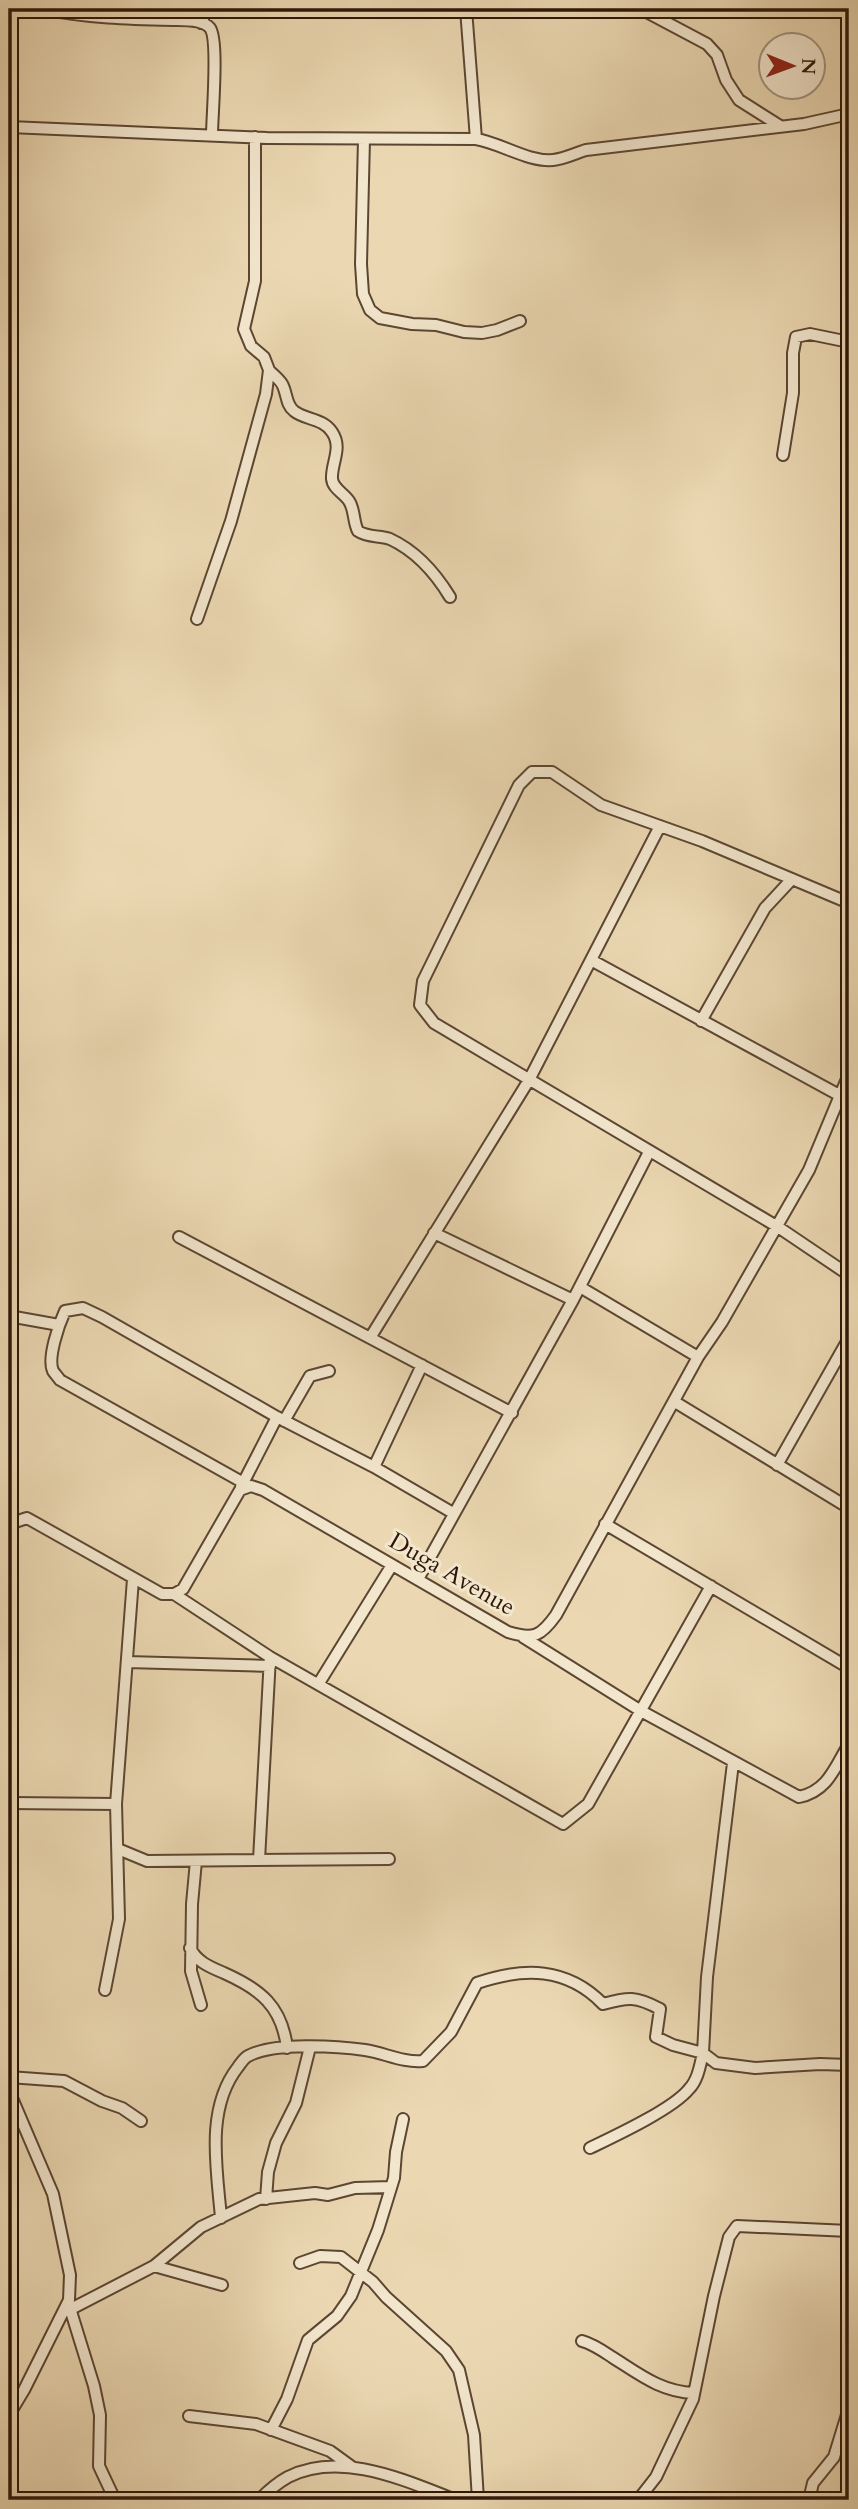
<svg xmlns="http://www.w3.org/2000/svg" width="858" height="2509" font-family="Cardo,serif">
<rect width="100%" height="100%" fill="#ebd8b2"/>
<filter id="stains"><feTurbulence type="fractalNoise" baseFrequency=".00286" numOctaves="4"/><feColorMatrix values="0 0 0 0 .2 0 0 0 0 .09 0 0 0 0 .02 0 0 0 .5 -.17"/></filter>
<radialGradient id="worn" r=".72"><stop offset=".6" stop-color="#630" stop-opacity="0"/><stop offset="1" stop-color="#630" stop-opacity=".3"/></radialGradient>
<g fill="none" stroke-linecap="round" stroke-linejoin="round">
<defs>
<path id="minor" d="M44 9C86 18 130 19 173 20 183 20 203 19 210 28 219 40 212 116 212 135
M466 9 476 139
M641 9 707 44 717 55 726 80 739 100 780 126
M201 23 207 9
M9 127 267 138 476 139C501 143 527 162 553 160 564 159 576 153 586 150L804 124 849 114
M364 139 361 264 363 294 370 310 380 318 412 324 436 325 464 332 482 333 497 330 520 321
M269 370C273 375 281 380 283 386 287 394 286 405 294 411 305 420 323 418 332 432 343 448 331 463 332 479 333 489 344 493 349 501 355 510 353 522 358 531 368 538 380 535 390 539 416 551 436 574 450 597
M783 455 793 393V353L796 337 810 334 849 342
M197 619 231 521 266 394 269 370 264 357 251 346 244 329 255 281V137
M849 903 702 841 601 805 552 772H532L519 785 423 981 420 1005 434 1023 778 1227 849 1275
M591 960 839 1095
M701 1021 765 908 792 879
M434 1233 573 1300
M179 1237 512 1413
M580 1287 698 1357
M9 1316 59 1325
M370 1338 529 1080 660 826
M675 1402 849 1508
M284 1421 310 1376 329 1371
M777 1465 849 1338
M374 1467 422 1365
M242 1482 60 1380C58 1377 55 1374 53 1371 47 1358 59 1324 65 1311L83 1308 102 1317 277 1417 374 1467 453 1513
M241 1487 277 1417
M9 1524 27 1518 162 1594H174L183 1589 240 1490 251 1486 263 1490 508 1632C534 1640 541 1636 556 1615L698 1357 722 1322 809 1170 849 1074
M605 1524 849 1668
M418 1579 573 1300 649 1152
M174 1594 270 1657 563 1824 588 1804 711 1586
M523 1637 641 1711 799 1797C828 1791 835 1767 849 1744
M127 1662 270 1666
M319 1683 392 1565
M733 1763 707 1977 703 2053 716 2063 755 2068 820 2064 849 2065
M9 1803 116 1804
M118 1849 147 1861 389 1859
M259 1860 270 1657
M196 1861 192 1904 191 1971 201 2005
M190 1948C197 1962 210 1967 224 1973 260 1989 282 2006 287 2048
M105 1990 119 1919 116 1804 133 1579
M9 2077 64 2081 102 2101 122 2108 141 2121
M9 2091 53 2194 70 2275 69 2300 24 2390 9 2415
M266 2199 268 2172 276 2143 296 2103 310 2047
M221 2218C217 2169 205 2109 238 2067 241 2063 244 2058 248 2056 274 2042 337 2046 365 2050 385 2053 403 2063 423 2061L451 2032 477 1983C524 1967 567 1967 603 2004 628 1997 636 1996 660 2009L656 2037 673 2045 703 2053C700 2065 698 2080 689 2089 673 2109 615 2136 590 2148
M300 2263 320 2256 341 2257 373 2282 386 2297 446 2351 459 2370 474 2435 478 2500
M154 2266 222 2285
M69 2305 94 2386 100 2415 99 2466 115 2500
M69 2310 154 2266 201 2227 259 2199 315 2193 328 2195 355 2188 391 2187
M582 2341C593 2344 603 2351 612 2357 639 2374 661 2392 694 2393
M189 2416 256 2424 330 2451 352 2467
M271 2430 287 2399 308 2340 337 2316 351 2296 378 2230 394 2178 396 2152 403 2119
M259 2500C268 2491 277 2483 288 2477 341 2450 406 2481 456 2500
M638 2500 656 2477 693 2399 714 2296 729 2237 737 2226 849 2231
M809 2500 813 2483 834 2457 849 2408"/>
</defs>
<use href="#minor" stroke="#5c4633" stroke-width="14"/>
<use href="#minor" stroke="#f2e6cd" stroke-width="10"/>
</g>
<g text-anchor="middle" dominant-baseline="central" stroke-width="6" stroke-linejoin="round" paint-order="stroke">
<g font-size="24" fill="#2d1609" stroke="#f2e6cd">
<text transform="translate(452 1574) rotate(30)">Duga Avenue</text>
</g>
</g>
<rect width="858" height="2509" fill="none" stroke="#ebd8b2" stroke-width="35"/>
<rect x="10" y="10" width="837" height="2488" fill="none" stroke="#2d1609" stroke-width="3.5"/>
<rect x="18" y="18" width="823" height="2474" fill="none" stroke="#2d1609" stroke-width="2"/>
<g transform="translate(792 66) rotate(91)"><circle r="33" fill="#f2e6cd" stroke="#a3937f" stroke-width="2"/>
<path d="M0-5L12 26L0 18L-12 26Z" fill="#8f2418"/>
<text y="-10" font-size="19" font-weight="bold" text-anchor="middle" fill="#2d1609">N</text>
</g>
<rect width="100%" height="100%" filter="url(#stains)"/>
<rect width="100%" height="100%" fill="url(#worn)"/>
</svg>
